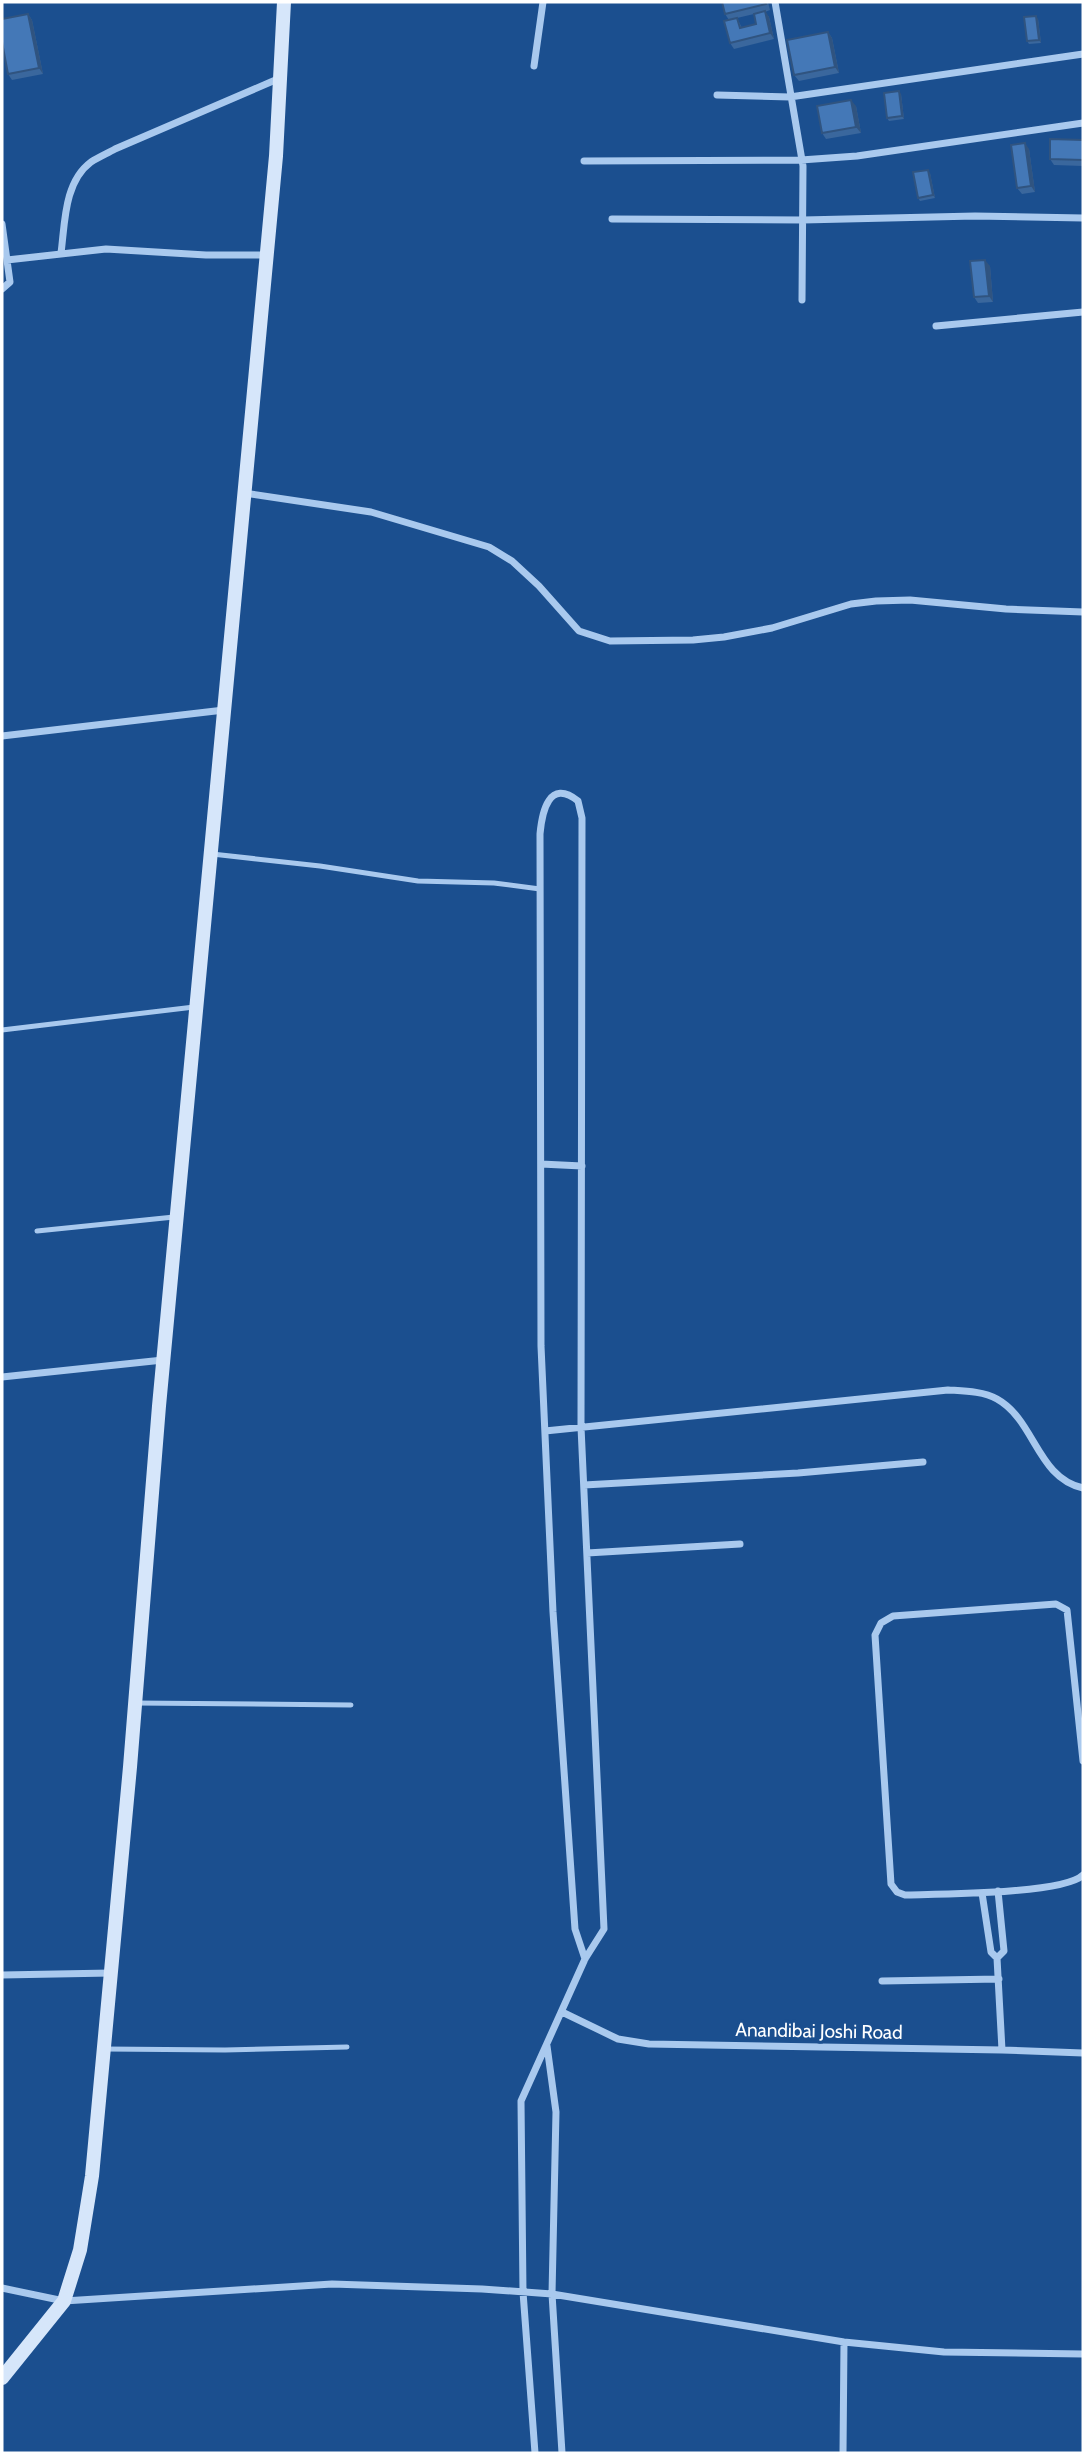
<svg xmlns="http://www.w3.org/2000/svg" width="1085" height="2455" font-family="Cabin,sans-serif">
<rect width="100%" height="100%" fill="#1b4f8f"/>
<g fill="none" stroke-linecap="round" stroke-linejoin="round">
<path stroke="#a9c9ee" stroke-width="5" d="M212 854 320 866 418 881 494 883 540 889
M2 1030 194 1007
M37 1231 174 1217
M135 1703 351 1705
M105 2049 225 2050 347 2047"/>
<path stroke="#a9c9ee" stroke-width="7" d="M775 2 803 166 802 300
M534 66 543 2
M717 95 790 97 1083 54
M584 161 801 160 857 156 1083 123
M612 219 803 220 975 216 1083 218
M2 224 10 282 2 289
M61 253C65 223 64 182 91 162 99 157 108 153 115 149L280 78
M7 260 106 249 206 255H266
M936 326 1083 312
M244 493 371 512 489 547 512 561 539 586 579 631 610 641 693 640 724 637 772 628 851 604 876 601 910 600 1006 609 1083 612
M2 736 224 710
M541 1164 582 1166
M2 1377 163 1360
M545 1431 948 1390C963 1391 983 1391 997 1399 1035 1420 1037 1478 1083 1488
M584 1485 798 1473 923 1462
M587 1553 740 1544
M1083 1761 1067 1610 1056 1604 893 1616 881 1623 875 1635 891 1884 897 1892 905 1895C938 1894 1064 1894 1083 1875
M982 1893 991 1952 997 1958 1002 2050
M997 1958 1004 1951 998 1891
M2 1975 111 1973
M882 1981 999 1979
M562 2012 618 2039 649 2044 1002 2050 1083 2053
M547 2046 556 2112 552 2294 562 2453
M2 2288 64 2301 332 2284 482 2289 552 2294 844 2342 944 2352 1083 2354
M535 2453 523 2292 521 2101 585 1959 604 1929 581 1427 582 818 578 801C549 778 542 812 540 834L541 1346 553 1612 575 1929 585 1959
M843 2453 844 2342"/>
<path stroke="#d6e6fa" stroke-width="14" d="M2 2378 64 2301 80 2250 92 2176 130 1767 159 1406 276 156 284 2"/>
</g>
<path fill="#3a679d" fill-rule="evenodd" d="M722 2H768L770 10 765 12 769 17 774 39 734 49 730 43 729 20 725 14ZM754 14 756 24 742 28 737 18Z
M28 14 32 20 43 74 12 80 8 74Z
M1038 19 1041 43 1029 44 1027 41Z
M828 32 832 38 839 73 799 81 794 75Z
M901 94 904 119 889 121 887 118Z
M856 106 861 133 826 139 822 133Z
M1083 140V166L1054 165 1050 159Z
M1029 149 1035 192 1022 194 1017 188Z
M930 173 935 198 920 201 918 198Z
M990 266 993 302 978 303 974 297Z"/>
<path fill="#305480" d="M765 11 769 17 774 39 770 33Z
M28 14 32 20 43 74 39 68Z
M1036 16 1038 19 1041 43 1039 40Z
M828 32 832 38 839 73 835 67Z
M899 91 901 94 904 119 902 116Z
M851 100 856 106 861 133 856 127Z
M1025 143 1029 149 1035 192 1031 186Z
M928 170 930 173 935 198 933 195Z
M985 260 990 266 993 302 989 296Z"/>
<path fill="#4478b7" stroke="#305480" stroke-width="2" d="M722 2H765L766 4 725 14Z
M765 11 770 33 730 43 724 21 737 18 740 28 756 24 754 14Z
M28 14 39 68 8 74 2 42V19Z
M1036 16 1039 40 1027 41 1024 17Z
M828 32 835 67 794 75 787 40Z
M899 91 902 116 887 118 884 93Z
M851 100 856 127 822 133 817 106Z
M1050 139 1083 140V160L1050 159Z
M1025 143 1031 186 1017 188 1011 145Z
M928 170 933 195 918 198 913 172Z
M985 260 989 296 974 297 970 261Z"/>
<g text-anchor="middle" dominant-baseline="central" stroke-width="6" stroke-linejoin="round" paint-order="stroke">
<g font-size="19" fill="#fff" stroke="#1b4f8f">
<text transform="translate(819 2031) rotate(1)">Anandibai Joshi Road</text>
</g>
</g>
<rect width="1085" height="2455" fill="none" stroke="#ffffff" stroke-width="7"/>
</svg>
